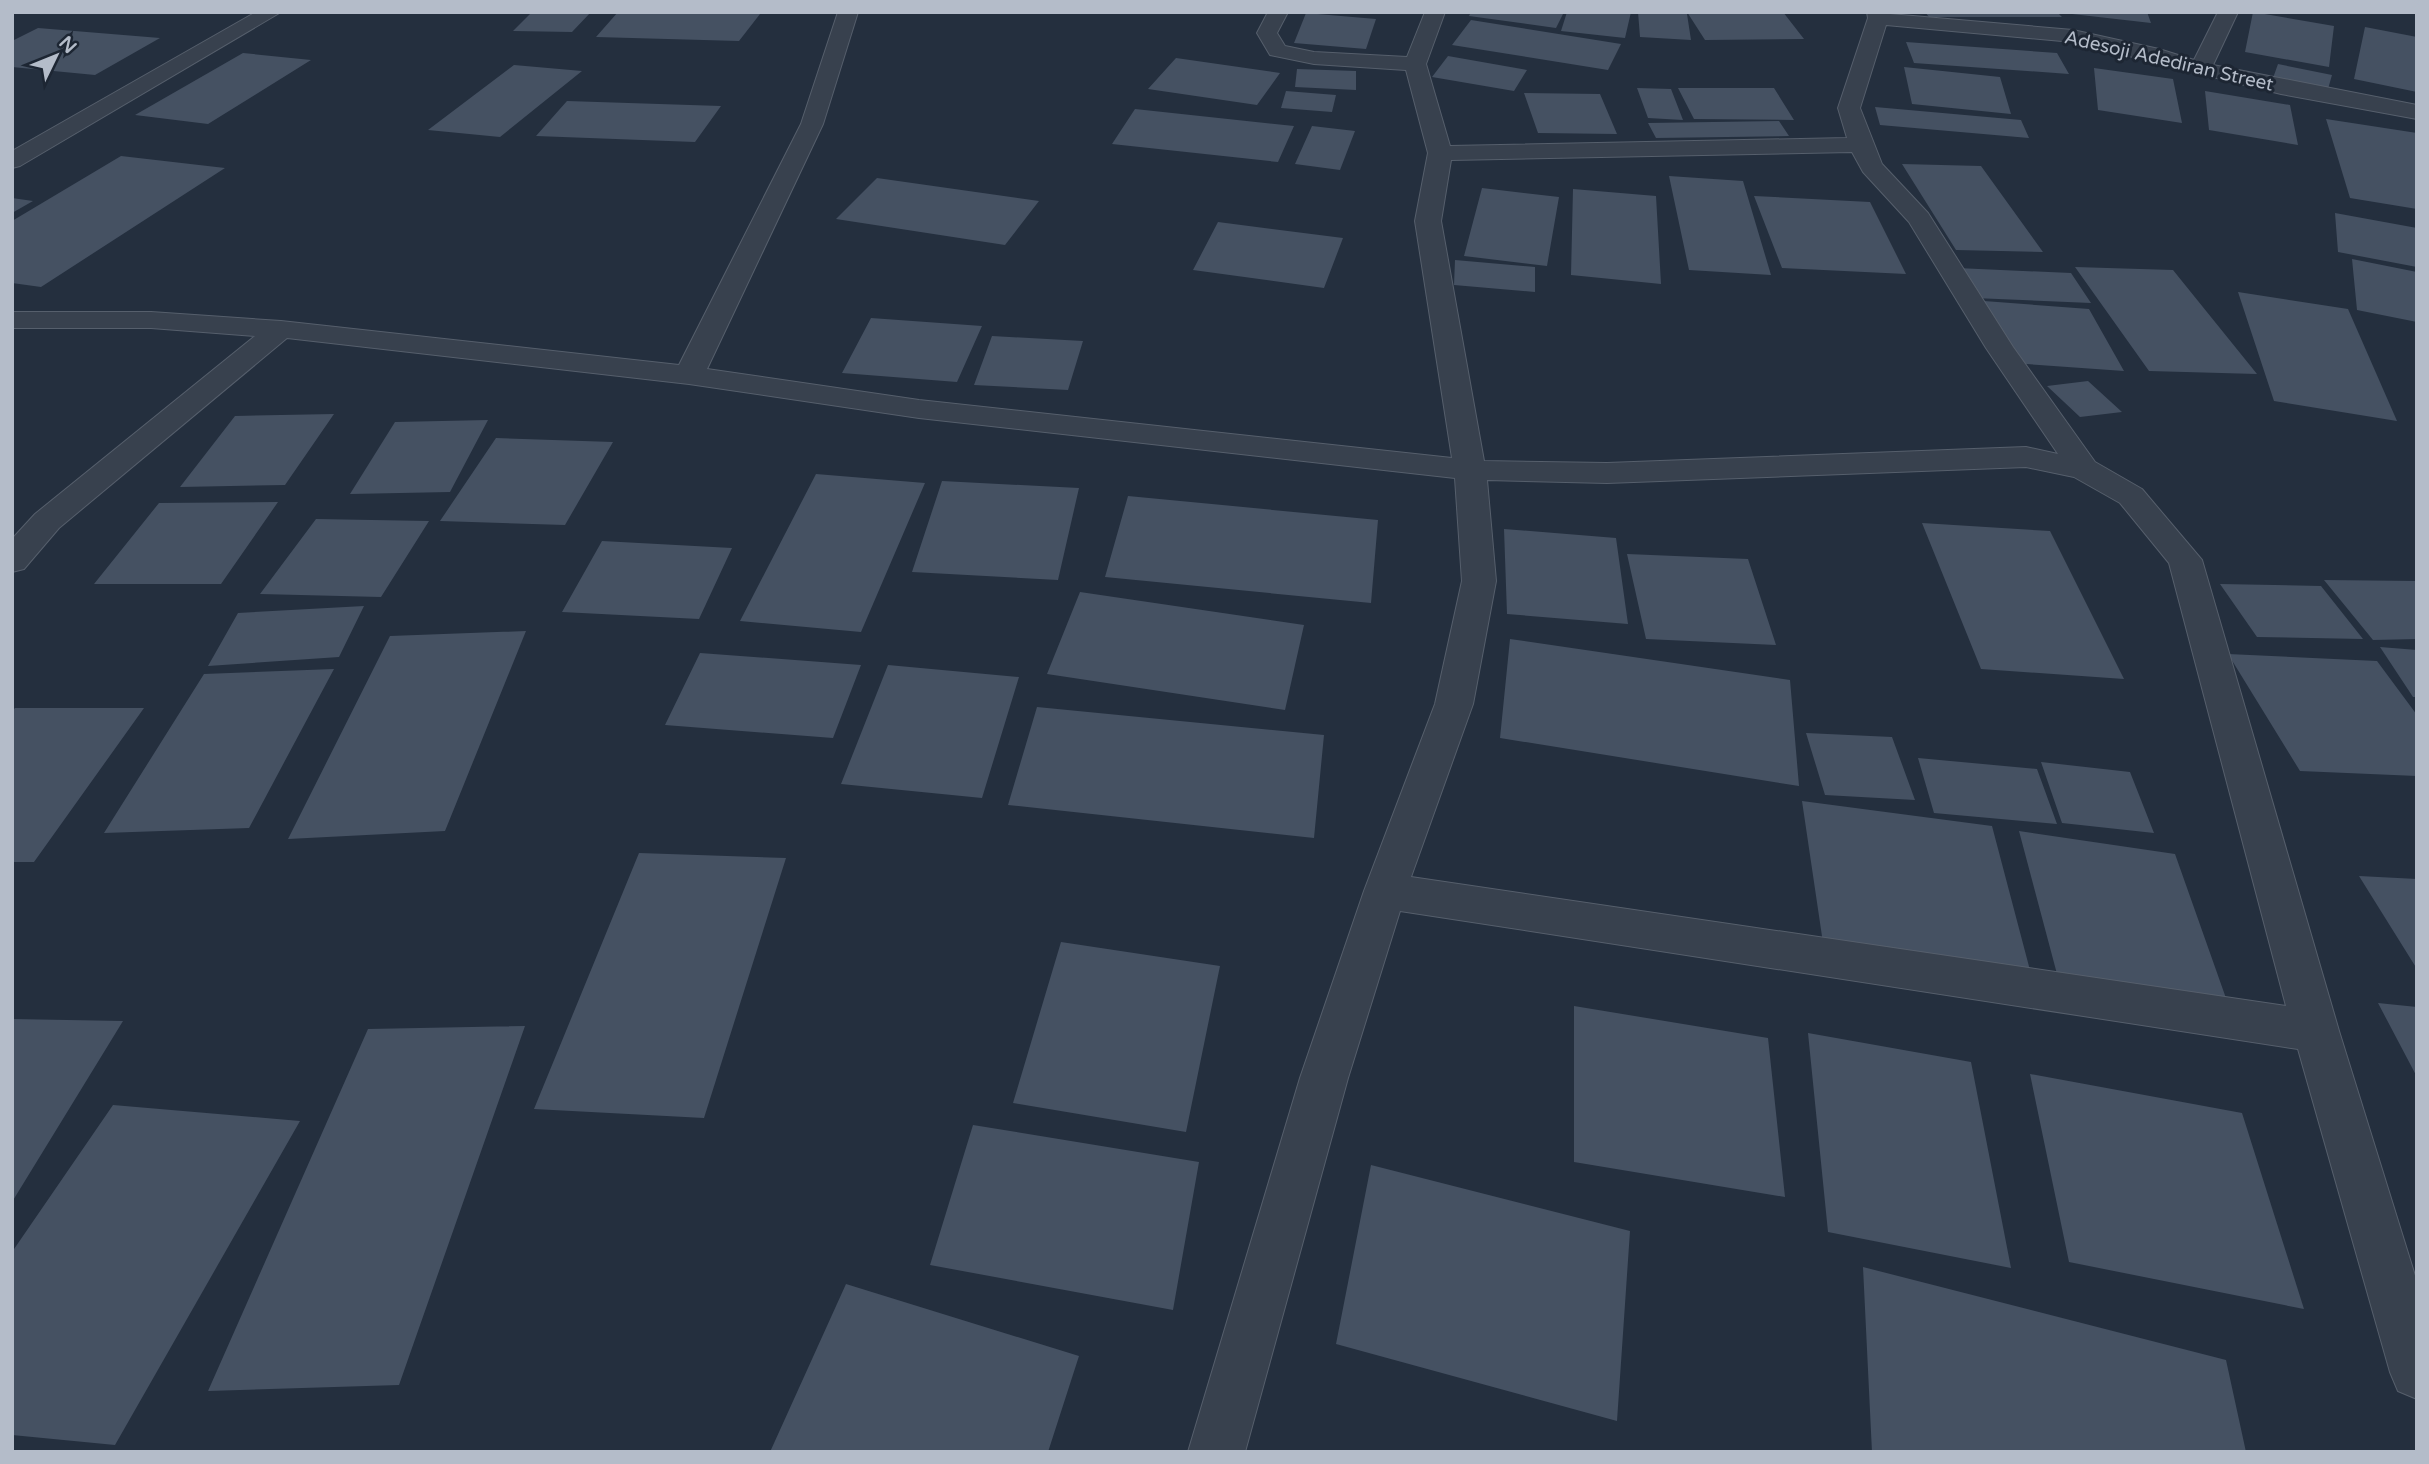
<svg xmlns="http://www.w3.org/2000/svg" width="2429" height="1464" font-family="'Varela Round',sans-serif">
<rect width="100%" height="100%" fill="#242f3e"/>
<path fill="#455162" d="M532 12H591L572 32 513 31Z
M618 12H707L760 14 739 41 596 37Z
M1471 12H1564L1556 28 1469 16Z
M1567 12H1631L1625 38 1561 31Z
M1638 12 1687 14 1691 40 1640 37Z
M1687 12H1783L1804 39 1705 40Z
M1925 12H2057L2062 17H1929Z
M2073 12H2147L2151 23 2072 14Z
M2253 12 2334 26 2329 67 2245 52Z
M1306 13 1376 19 1366 49 1294 43Z
M1471 20 1621 44 1608 70 1452 45Z
M2365 27 2417 37V92L2354 79Z
M38 28 160 38 95 75 12 67V41Z
M1906 42 2057 53 2069 74 1914 63Z
M243 53 311 60 208 124 135 115Z
M1448 56 1527 70 1514 91 1432 77Z
M1176 58 1280 73 1257 105 1148 89Z
M2278 64 2332 75 2328 89 2273 78Z
M514 65 582 71 500 137 428 130Z
M1904 67 2000 77 2011 114 1912 104Z
M2094 68 2173 79 2182 123 2098 110Z
M1297 69 1356 71V90L1295 87Z
M1637 88 1671 89 1683 120 1648 118Z
M1678 88H1774L1794 120 1694 119Z
M1286 91 1336 95 1332 112 1281 108Z
M2205 91 2290 105 2298 145 2209 130Z
M1524 93 1600 94 1617 134 1538 133Z
M567 101 721 106 695 142 536 136Z
M1875 107 2021 120 2029 138 1880 125Z
M1135 109 1294 126 1278 162 1112 144Z
M2326 119 2417 133V209L2350 198Z
M1779 121 1789 136 1656 138 1648 123Z
M1312 126 1355 131 1340 170 1295 164Z
M121 156 225 168 41 287 12 283V221Z
M1902 164 1981 166 2043 252 1956 250Z
M1669 176 1743 181 1771 275 1689 270Z
M877 178 1039 201 1005 245 836 219Z
M1482 188 1559 197 1547 266 1464 256Z
M1573 189 1656 196 1661 284 1571 275Z
M1754 196 1870 202 1906 274 1782 268Z
M12 198 33 201 12 213Z
M2335 213 2417 228V267L2338 252Z
M1218 222 1343 238 1324 288 1193 270Z
M2352 259 2417 272V322L2357 310Z
M1455 260 1535 267V292L1454 285Z
M2075 267 2173 270 2257 374 2149 371Z
M1957 268 2071 273 2091 303 1974 298Z
M2238 292 2348 309 2397 421 2274 401Z
M1984 301 2089 309 2124 371 2012 363Z
M871 318 982 326 957 382 842 373Z
M992 336 1083 341 1068 390 974 385Z
M2088 381 2122 412 2080 417 2047 386Z
M334 414 285 485 180 487 235 416Z
M488 420 450 492 350 494 395 422Z
M496 438 613 442 565 525 440 521Z
M816 474 925 483 861 632 740 621Z
M942 481 1079 488 1058 580 912 572Z
M1128 496 1378 520 1371 603 1105 577Z
M278 502 221 584H94L159 503Z
M316 519 429 521 381 597 260 594Z
M1922 523 2050 531 2124 679 1981 669Z
M1504 529 1616 538 1628 624 1507 614Z
M602 541 732 548 699 619 562 612Z
M1627 554 1748 559 1776 645 1646 639Z
M2324 580 2417 581V639L2373 640Z
M2220 584 2321 586 2363 639 2257 637Z
M1080 592 1304 625 1285 710 1047 674Z
M364 606 339 657 208 666 238 613Z
M526 631 445 831 288 839 390 636Z
M1510 639 1790 680 1799 786 1500 738Z
M2380 647 2417 650V697H2413Z
M700 653 861 665 833 738 665 725Z
M2228 654 2377 661 2417 715V776L2300 771Z
M888 665 1019 677 982 798 841 784Z
M334 669 249 828 104 833 204 674Z
M1037 707 1324 735 1314 838 1008 805Z
M15 708H144L34 862H12V711Z
M1806 733 1892 737 1915 800 1825 795Z
M1918 758 2037 769 2057 824 1934 813Z
M2041 762 2130 772 2154 833 2062 823Z
M1802 801 1992 826 2031 974 1823 943Z
M2019 831 2175 854 2227 1001 2057 974Z
M639 853 786 858 704 1118 534 1109Z
M2359 876 2417 879V969Z
M1061 942 1220 966 1186 1132 1013 1103Z
M2378 1003 2417 1007V1077Z
M1574 1006 1768 1038 1785 1197 1574 1162Z
M12 1019 123 1021 12 1202Z
M525 1026 399 1385 208 1391 368 1029Z
M1808 1033 1971 1062 2011 1268 1828 1232Z
M2030 1074 2242 1113 2304 1309 2069 1262Z
M113 1105 300 1121 115 1445 12 1435V1252Z
M973 1125 1199 1162 1173 1310 930 1265Z
M1371 1165 1630 1231 1617 1421 1336 1344Z
M1863 1267 2226 1360 2246 1452H1872Z
M846 1284 1079 1356 1048 1452H770Z"/>
<g fill="none" stroke-linecap="round" stroke-linejoin="round">
<defs>
<path id="minor" d="M256 12H281L20 166 12 168V151Z
M838 12H858L823 124 707 369 919 400 1452 458 1415 221 1428 153 1406 70 1314 64 1270 55 1257 33 1268 12H1288L1277 33 1285 46 1314 52 1407 57 1425 12H1445L1426 64 1450 146 1847 138 1838 108 1868 18 1867 12 2073 30 2159 49 2194 60 2218 12H2238L2213 65 2417 105V119L2281 94 2073 42 1886 25 1860 108 1882 164 1928 213 2013 347 2095 462 2142 489 2202 560 2339 1031 2417 1282V1399L2398 1391 2390 1372 2298 1049 1400 911 1348 1078 1245 1452H1188L1300 1078 1364 891 1435 704 1462 581 1455 478 919 418 689 384 287 338 59 528 24 569 12 572V539L35 514 255 336 151 328H12V312H151L281 321 679 365 801 124ZM1852 152 1863 172 1909 222 1986 348 2058 454 2026 447 1607 463 1484 461 1441 221 1451 160ZM2026 467 2074 477 2120 503 2169 563 2286 1006 1411 877 1473 704 1496 581 1487 480 1607 483Z"/>
</defs>
<use href="#minor" stroke="#565f6c" stroke-width="2"/>
<use href="#minor" fill="#38414e" fill-rule="evenodd"/>
</g>
<g text-anchor="middle" dominant-baseline="central" stroke-width="6" stroke-linejoin="round" paint-order="stroke">
<g font-size="19" fill="#b4bcc9" stroke="#1d2633">
<text transform="translate(2169 61) rotate(13)">Adesoji Adediran Street</text>
</g>
</g>
<rect width="2429" height="1464" fill="none" stroke="#b4bcc9" stroke-width="28"/>
<g transform="translate(56 56) rotate(47)" stroke="#1d2633" stroke-width="5" paint-order="stroke">
<path d="M0-5L12 26L0 18L-12 26Z" fill="#b4bcc9"/>
<text y="-10" font-size="19" font-weight="bold" text-anchor="middle" fill="#b4bcc9">N</text>
</g>
</svg>
